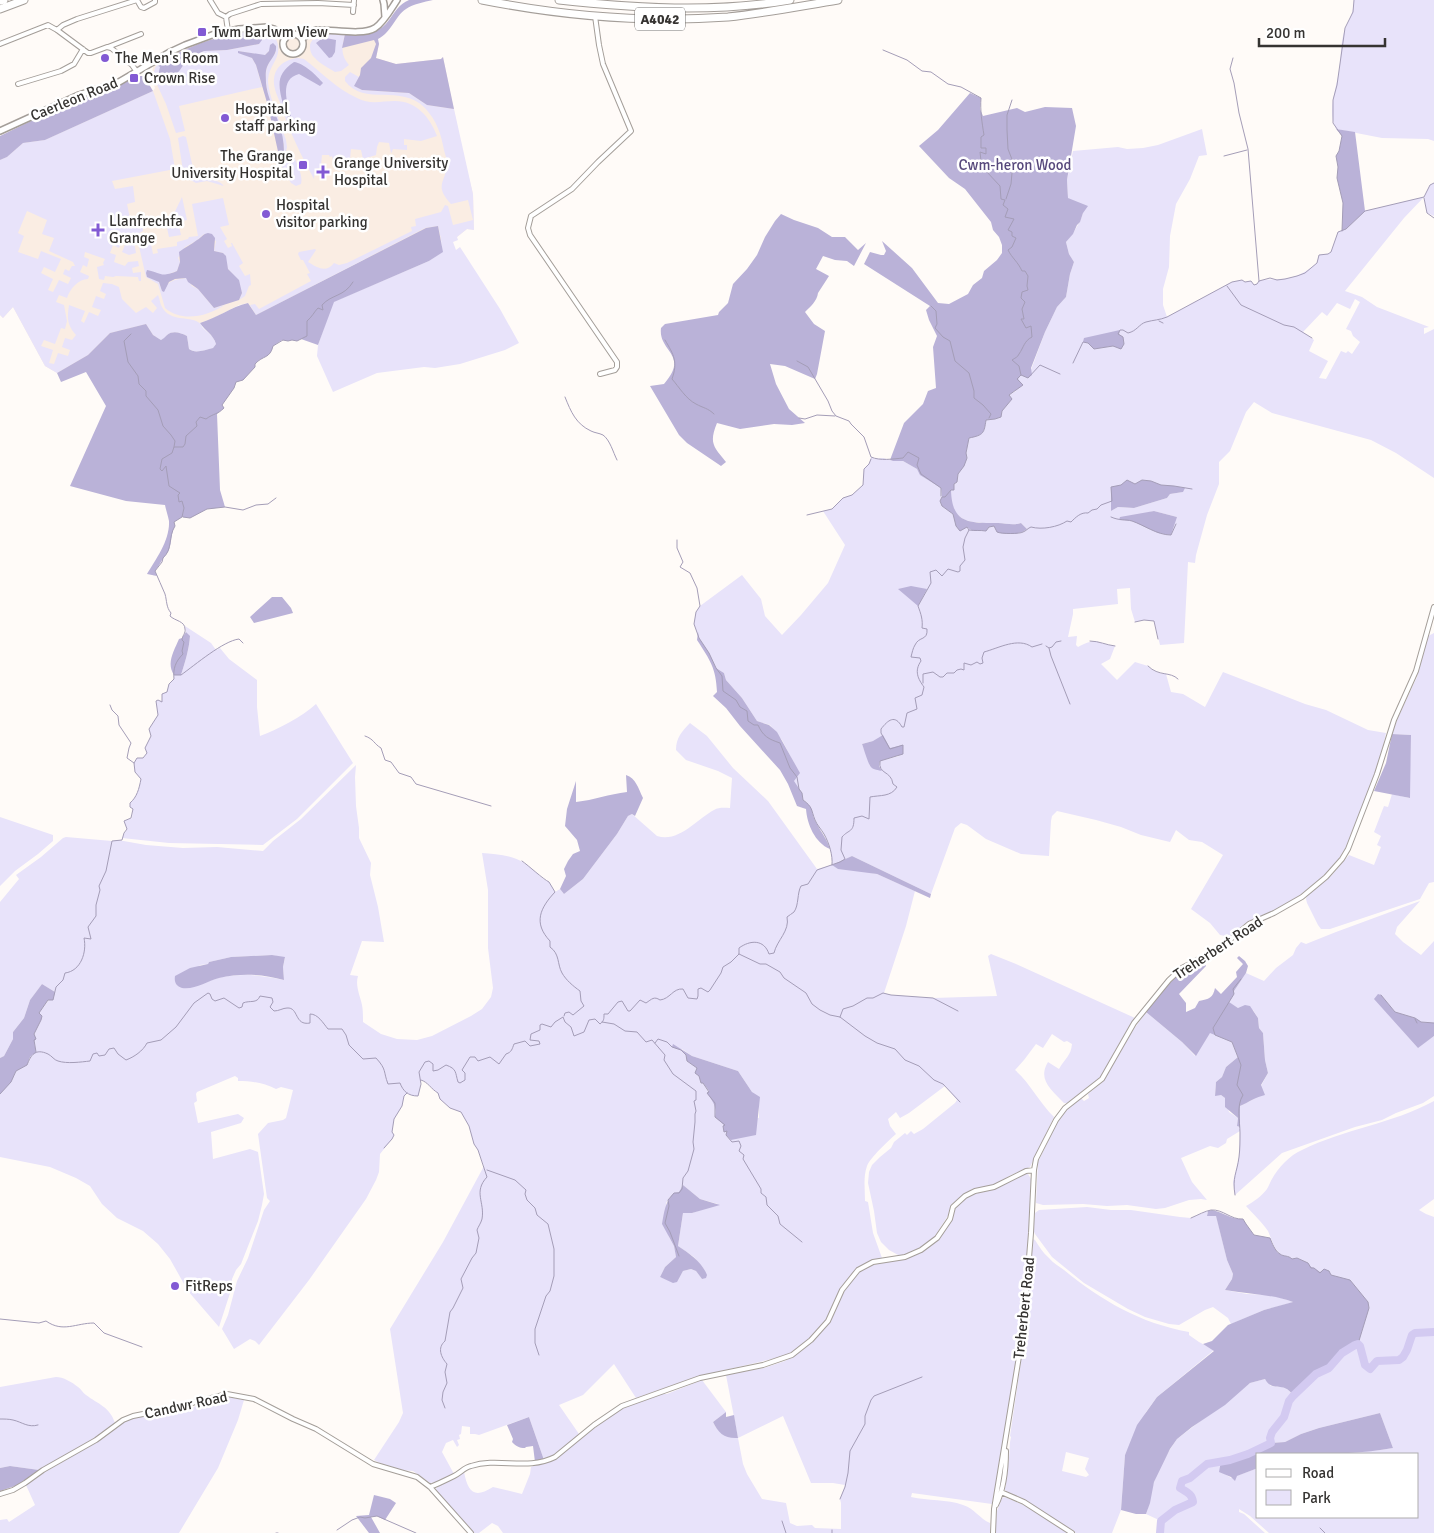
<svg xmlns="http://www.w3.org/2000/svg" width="1434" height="1533" font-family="Signika,sans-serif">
<rect width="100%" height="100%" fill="#fffbf8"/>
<path fill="#faede3" d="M259 29H274L356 35 374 32 379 44 376 58 396 64 441 59 443 57 463 154 473 194 474 230 467 229 457 237 362 260 256 315 248 303 239 305 212 319 76 363 57 373 45 366 13 307 3 318 0 315V160L7 157 23 143 45 140 153 91 155 88 151 77 153 67 167 57 195 43 206 39 234 32Z"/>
<path fill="#e8e3fa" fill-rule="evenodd" d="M1354 0H1434V141L1428 139 1382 138 1336 129C1326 109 1338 86 1340 64 1341 53 1341 40 1345 29 1350 17 1353 15 1354 0Z
M262 32 276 39C284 57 269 63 268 80 268 95 281 124 286 140L287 147 286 151 284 152V145C278 125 264 92 266 73 266 65 272 58 276 52L269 51 265 55H261L238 51 252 58 256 65 262 87 179 106 185 131 176 133 166 104 153 76 155 68 157 65 180 70 187 58 204 51 227 50 259 44 260 33Z
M335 33 345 34C342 47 340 54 349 65L341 71 335 72C329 68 320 64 315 58 312 56 310 51 310 47 310 35 326 35 335 33Z
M298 58 304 59C321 72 337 89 357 98 370 105 381 101 395 101 416 101 430 117 437 136L421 141 404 139V145H407V150L393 149 392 152 391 153 389 143 379 142 377 147 376 155 363 159 361 150 351 149 350 159 353 161 334 165 332 156 330 157 329 155H322L321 165H324V167L315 169 314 179C301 155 289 131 281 105 278 97 273 88 274 79 275 66 286 59 298 58Z
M350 72 359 77 355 86 362 90 409 93 427 105 454 109 473 194 474 230 467 229 457 237 458 240 453 242 456 250 460 247 500 309 519 343 505 350 460 364 435 368 424 367 377 373 333 392 317 356 318 345 333 302 429 261 442 252 441 239 438 226 425 228 256 315 250 305 255 304 259 309 311 281 307 274 310 273 303 260H301L298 254 299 252 315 249 316 250 308 262C318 268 326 273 334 263L339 265 347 263 412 231 411 227 416 226 415 219 441 212 445 205 448 206 453 225 473 220 468 200 451 204C434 185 445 184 447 165 448 160 445 155 444 150 441 134 437 121 425 108 401 83 364 107 345 81V77Z
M153 91 170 139 175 169 112 181 115 189 133 186 135 202 127 204 131 223 133 225 142 223 143 231 133 236 136 253 129 255 122 252 127 240 123 238 119 248 113 245 110 253 116 255 114 262 125 266 128 262 138 261 139 266 132 268 133 273 141 272V281H139L138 277 116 276 113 277 105 276 104 280 99 279 97 267 104 265 103 263 105 259 85 252 84 257 89 259 87 267 83 265 80 272 89 276 88 279C78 279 70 289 67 298L59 295 56 302 64 305 67 321 65 329 61 328 55 344 44 340 41 346 53 350 49 363 54 364 58 353 68 356 70 350 62 347 65 338 72 340 76 335C67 325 67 318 69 305L85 311 81 321 84 323 89 312 98 316 101 310 92 307 96 296 104 299 106 294 100 291 103 283 112 284 119 287 122 299 136 313 146 307 153 313 157 308 151 301 158 295C160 299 160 304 162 307 170 322 189 316 198 322 203 325 200 324 203 328 209 334 213 335 216 344L213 348C205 350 196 354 189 349L187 336C181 333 173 330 167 335 165 337 164 339 161 340L153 335 146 324 110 333 88 355 57 373 45 366 13 307 3 318 0 315V160L7 157 23 143 45 140ZM27 211 47 220 42 234 54 238 49 251 73 262 75 266H72L69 271 65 269 63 274 71 278 68 284 59 280 53 292 48 290 53 279 41 273 44 267 55 272 61 259 41 251 38 259 18 252 24 236 18 233Z
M1202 129 1207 155 1199 156 1190 179 1176 204 1170 236 1169 267 1163 289V305L1167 317 1232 282 1242 280 1245 282 1251 281 1254 285 1257 284 1259 281C1266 279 1272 280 1279 279 1295 279 1306 272 1317 263L1319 255 1328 254 1331 252 1338 232 1346 229 1365 211 1424 197 1430 185 1434 183V216L1427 213 1424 197 1404 218 1345 291 1362 297 1377 307 1429 327 1424 328V334L1434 329V478L1396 453 1371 440 1272 413 1254 402 1246 412 1230 451 1219 462V484L1207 515 1196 555 1195 563 1188 562 1184 643 1160 645 1154 621 1144 620 1135 622 1131 609 1130 588 1117 589 1118 604 1073 609V614L1068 637 1077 636 1076 645 1078 647C1099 636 1096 644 1115 646L1110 659 1101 664 1117 680 1135 662 1148 666C1152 671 1160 674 1166 674L1171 692 1183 694 1205 707 1223 672 1305 704 1326 710 1368 730 1386 733 1380 760 1346 847 1338 860 1327 873 1300 895 1288 904 1243 925 1228 939 1225 936 1220 935 1210 923 1191 909 1223 855 1202 842 1189 840 1176 830 1170 842 1141 835 1121 827 1096 820 1057 811 1052 816 1051 821 1049 856 1021 854 986 839 967 825 961 823 955 828 931 894 852 856 833 865 877 874 915 891 906 926 884 993 891 995 933 998 997 996 988 956 991 954 1016 964 1135 1018 1117 1047 1103 1074 1097 1080 1067 1103H1064C1052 1090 1037 1080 1048 1062L1059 1069C1065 1058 1071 1056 1072 1044L1067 1041 1064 1042 1052 1034 1043 1048 1036 1044 1024 1060 1015 1070C1030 1083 1039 1102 1054 1117L1030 1167 1011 1175 995 1185 972 1189 952 1204 949 1214 933 1239 920 1249 908 1254 900 1256 889 1250 881 1242 877 1233 874 1211 868 1183 869 1172 872 1165 880 1157 891 1148 894 1142 905 1133 907 1135 911 1131 914 1134 923 1129 955 1103 957 1100 945 1086 909 1113 900 1118 896 1112 888 1119 890 1126 896 1134C889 1140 870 1158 867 1166 863 1177 865 1189 865 1201L868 1202 873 1233 882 1258 868 1262 857 1270 843 1286 833 1303 828 1320 813 1337 802 1346 785 1356 699 1376 636 1398 614 1364 583 1395 559 1405 579 1434 561 1450 551 1457 544 1460 529 1417 479 1435 475 1434H470V1427L462 1426 461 1434 459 1435 460 1439 457 1440 459 1445 457 1447 453 1440 446 1443 442 1452 454 1474 438 1482 430 1483 413 1471 401 1470 386 1466 374 1460 399 1422 403 1413 390 1329 443 1242 484 1166 478 1150 474 1144 469 1126 461 1112 450 1108 440 1099 438 1093C431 1089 428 1081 421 1080L419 1093 418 1096H413L407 1093 404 1096 402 1106 394 1119 392 1132 394 1135 392 1139 380 1154 379 1172 376 1180 366 1199 309 1280 259 1345 255 1341 250 1339 234 1349 222 1329 228 1315 237 1281 248 1258 264 1210 270 1201 267 1198 258 1134 268 1123 283 1120 286 1118 293 1090 281 1087 276 1089C264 1083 252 1081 238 1081V1078L235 1076 197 1092 196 1094 197 1101 194 1103 198 1123 238 1114 244 1118 241 1123 211 1132 213 1159 250 1149 258 1152 264 1194 262 1205 258 1221 241 1264 236 1270 232 1279V1287L219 1327 188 1291 170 1259 158 1244 143 1231 117 1218 102 1204 90 1186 76 1178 50 1167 0 1157V1094L14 1076 16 1071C37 1061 29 1053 34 1035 35 1030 39 1025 41 1020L39 1013 55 992 42 984 30 1000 24 1018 13 1032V1039L4 1056 0 1058V902L19 879 16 875 41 857 63 838 66 837 112 841 118 840 146 845 183 848 217 847 263 851 273 841 301 819 356 765 355 777 356 806 359 828V838L371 863 370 875 378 907 384 942 362 941 350 975 358 976C355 986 360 995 362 1005 363 1010 363 1016 363 1022L381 1034 397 1039 417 1040 432 1036 471 1016 482 1009 491 997 493 988 488 948V890L482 853C495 854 513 855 524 863 533 868 541 879 549 882L555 892 560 889 564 894 583 879 617 834 628 816 632 814 657 836C679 843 697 819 714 810 719 807 725 808 730 808L732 778 718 771 686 760 676 750C676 738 682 731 690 723L707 736 733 768 768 801 817 869 832 865C833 855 829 843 824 834 821 829 817 825 815 820 811 810 813 807 803 800L802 793 793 781 794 763 782 740 770 725 757 721 742 698 726 680 724 673 716 668 709 653 699 638 694 624 696 612 700 606 742 575 761 599 765 616 782 635 801 615 828 583 845 545 823 511 832 509 843 498 852 495 863 485 864 469 869 464 871 457 875 459 883 458 893 461H903L917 469 921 475 941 488 942 497 940 501 942 506 953 514 956 526 967 527 975 531H986L989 527 994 526 1004 534C1012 532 1020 535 1027 529L1021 523C1012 526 1006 523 998 523 978 523 954 525 951 499 950 492 951 486 957 482L958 474 967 458 966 453 969 438 986 420 995 419 1001 417 1002 411 1012 399 1009 395 1016 391 1017 379 1021 375 1028 378 1045 332 1057 307 1066 297 1070 274 1074 262 1069 254 1066 242C1073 234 1080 223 1083 213L1068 198 1067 180 1073 151 1118 147 1127 149 1143 148 1158 145ZM1355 299 1360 302 1346 329 1351 331 1353 336 1360 342 1352 354 1348 351 1346 353 1341 351 1326 379 1319 378 1328 361 1309 351 1314 340 1303 332 1322 312 1327 316 1337 303 1350 309ZM1119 331 1113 346 1094 349 1088 343ZM1142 480C1149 480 1153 482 1159 485 1170 488 1171 484 1183 492L1170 494 1167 498 1134 508 1118 507 1111 511 1112 501ZM1154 511 1177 517 1158 533 1132 521 1119 520ZM873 741H886L890 749 897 747 899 756 880 761 879 766 882 771 870 766 866 753 862 744ZM272 955 285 958 283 967 284 980C262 975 240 973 218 978 204 982 194 989 180 987L200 965 208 964 209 962 231 957ZM682 1049 692 1056 738 1071 752 1092 759 1108V1118L716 1111 715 1103 707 1093 709 1092 703 1083H701L697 1068 687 1061 686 1055 681 1050ZM683 1185 700 1199 718 1204 692 1213H683L678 1246 694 1257 704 1269 702 1279 696 1271 691 1269 683 1271 678 1279 673 1282 660 1277 665 1267 676 1257 674 1246 669 1237 663 1219 666 1210V1203L670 1197 679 1193Z
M183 136 186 137 195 177C205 182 217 177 224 186L207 181 196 183 185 177 183 171 178 138Z
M293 158 295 159C298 166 303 176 301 184L296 186 291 183 282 167 283 162Z
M182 197 187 220 178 222 181 235 169 237 167 228Z
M223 198 229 225 220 227 227 239 224 241 228 248 232 246 231 243H232L243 263 239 266 245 276 250 274 251 285 249 286 245 296 239 300 242 293 236 278 228 269 223 253 214 251 216 241 204 234 196 241 185 247 178 258 180 262 177 271 166 275H160L159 282 162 291C170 280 173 280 187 278L192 286 198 289 214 308 225 305C207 316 183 323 165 308L158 284 146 277 138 242 140 239 148 238 150 239 153 254 158 253 157 249 177 246V242L188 239 189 237 198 236 192 204Z
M185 626 211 643 216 650 220 648 229 659 257 680V707L260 736C278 729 302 717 316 704L353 763 297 819 263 845 169 843 122 838 127 829 124 821 132 818 133 809 130 807V803C137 797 139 789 141 779L135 772 134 763 137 758H143L147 753 145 748 151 736 149 729 158 715 156 701 158 700 162 701V694L167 692 169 684 174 679V675H181C185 662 189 650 190 637L186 632Z
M1434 633V882L1429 883 1420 899 1330 929H1321L1318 925 1307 903 1306 899 1307 895 1332 875 1349 855 1374 865 1381 847 1377 845 1381 836 1374 832 1384 806 1388 807 1392 794 1409 798 1411 735 1392 734 1395 724 1417 677 1428 636Z
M0 817 53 835V841L38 854 15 871 0 886Z
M1420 901 1397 927 1395 934 1403 942 1421 955 1434 941V1023L1421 1022 1415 1018 1395 1012 1381 995 1399 1026 1418 1047 1434 1036V1096L1423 1103 1396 1113 1382 1120 1355 1127 1282 1153 1235 1195 1233 1182 1239 1157 1240 1131 1227 1139 1226 1143 1218 1148 1210 1146 1181 1158 1192 1182 1207 1200 1201 1199 1189 1200 1165 1208 1156 1209 1127 1205 1107 1206 1083 1204 1043 1205 1036 1203 1038 1162 1059 1119 1067 1109 1081 1098 1084 1101 1089 1098 1088 1094 1101 1083 1109 1072 1127 1039 1146 1012 1182 1042 1195 1056 1210 1032 1232 1042 1238 1057 1226 1067 1222 1077 1216 1082 1215 1095H1221L1225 1098 1229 1112 1238 1118 1237 1126 1240 1127V1106L1254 1099 1268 1073 1265 1060 1263 1033 1259 1028 1258 1018 1253 1010 1238 1008 1228 1002 1234 994V991L1246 973 1264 981 1276 968 1293 955 1296 948 1301 942 1306 944 1336 932Z
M1434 1101V1199L1419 1210 1426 1214 1434 1217V1533H1269L1250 1516 1239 1509V1512L1244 1514 1265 1533H1160L1161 1521 1146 1514C1150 1504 1150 1493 1154 1482 1158 1468 1168 1452 1177 1439L1250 1383 1265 1379 1271 1386C1283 1387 1287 1386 1293 1396L1316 1374 1329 1368 1342 1353 1358 1344 1369 1308 1368 1302 1350 1280 1320 1273 1314 1268H1311L1308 1263 1297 1258 1292 1259C1288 1255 1282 1257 1278 1252 1272 1245 1271 1237 1268 1231 1262 1222 1253 1214 1246 1206 1253 1202 1262 1196 1267 1189 1269 1186 1270 1182 1272 1179 1278 1168 1290 1155 1302 1150 1344 1129 1392 1124 1434 1101ZM1380 1413 1393 1448 1380 1450 1325 1454H1418V1517H1258V1468L1231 1478 1222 1472 1221 1461 1248 1454 1271 1443 1285 1442 1301 1434 1319 1428Z
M1024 1173 1028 1174 1031 1179 1029 1229 1021 1327 999 1468 992 1504 912 1493 911 1497C928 1501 947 1499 963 1505 974 1508 980 1519 990 1523V1533H503L498 1526 492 1523 479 1533H473L436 1493V1489L438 1486 464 1472C468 1492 474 1499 493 1487L522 1494 530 1474 531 1467 555 1459 580 1439 622 1408 660 1394H667L702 1380 726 1412 713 1422C718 1434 726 1434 738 1438L726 1375 764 1368 785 1361 803 1350 831 1321 841 1296 855 1276 865 1268 873 1265 903 1259 939 1237 951 1221 954 1211 960 1203 971 1195 1000 1187ZM783 1416 811 1483H833L845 1485 840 1499 841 1503V1529L815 1528 812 1525 797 1526 790 1523 786 1503 762 1499 747 1474 743 1464 738 1438Z
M1087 1207 1111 1210H1131L1180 1217 1191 1218 1208 1211 1207 1216 1216 1215 1227 1260 1233 1274 1232 1279 1225 1290 1247 1294 1271 1295 1294 1302 1264 1310 1231 1324 1228 1318 1213 1307 1205 1310 1179 1325 1169 1324 1145 1317 1128 1309 1084 1283 1052 1257 1035 1234 1033 1230 1035 1213 1039 1210Z
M1033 1239 1035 1240C1039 1246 1043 1253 1049 1258 1053 1263 1059 1266 1064 1270 1102 1301 1140 1323 1189 1332V1335L1199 1342 1214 1350 1157 1397 1146 1412 1125 1455 1121 1510 1112 1533H1076L1044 1514 1033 1505 1011 1494 1006 1491 1004 1488 1006 1486C1005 1476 1008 1467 1009 1458 1010 1451 1009 1444 1011 1437L1010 1436 1025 1334ZM1066 1452 1089 1458 1085 1469 1089 1475 1086 1477 1062 1471Z
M56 1377C63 1377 72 1382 78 1387 81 1389 83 1393 86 1395 98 1404 110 1407 115 1423L96 1438 39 1470 10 1466 0 1468V1387Z
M223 1396 244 1400 238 1420 218 1468 179 1533H0V1520L7 1519 9 1522 35 1505 26 1485 45 1472 97 1442 127 1420 138 1416 178 1409 190 1410 202 1401Z
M1005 1497 1030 1508 1069 1533H995L997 1511 1002 1498Z"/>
<path fill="#bab2d8" d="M409 0H433C424 2 413 4 406 9 394 17 393 31 378 39L379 44 376 58 396 64 441 59 443 57 454 109 427 105 409 93 362 90 354 86 360 75 361 68 371 58 376 44 374 40 342 48 345 34C362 35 379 35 389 20 395 12 399 4 409 0Z
M259 29H264L266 33H260L262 40 259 44 227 50 204 51 188 58 180 70 169 82 161 83 158 76 160 67 157 65C189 44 222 35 259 29Z
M326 38 336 40 335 52 332 57 329 58 316 43 320 40Z
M273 43 276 46C277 55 270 59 267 67 265 72 266 78 266 83 267 96 274 109 278 121 282 131 284 142 284 152L279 156 268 106 256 65 252 58 238 53V51L265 55 269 51 270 45Z
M294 62C304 63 317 76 323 83L320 86 299 74C279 79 287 103 291 116L288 118C285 114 284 109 283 104 278 85 276 74 294 62Z
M140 76H144L153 91 45 140 23 143 7 157 0 160V136L58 108Z
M970 93 981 98 980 109 983 116 1017 108 1025 112 1045 107 1072 108 1076 126 1067 180 1068 198 1088 206 1083 213 1080 222 1077 225 1073 234 1066 242 1069 254 1074 262 1070 274 1066 297 1057 307 1045 332 1031 368 1032 375 1028 378 1021 375 1018 379 1023 385 1009 395 1012 399 1002 411 1001 417 995 419 986 420C984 433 984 435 969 438L966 453 967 458 964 466 958 474 957 482 954 484V490H951C952 524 969 523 998 523 1006 523 1012 526 1021 523L1027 529C1021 535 1004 535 997 532L994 526 989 527 986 531C979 530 973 533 967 527L960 531 956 526 953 514 942 506 940 501 942 497 941 488 920 475 917 469 903 461H893L890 460 904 423 923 404 928 391 936 388 933 347 937 336 929 320 926 310 930 306 864 264 870 252 881 255H884L886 251 882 241 912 268 938 303 949 304 968 294 973 285 982 278 984 271 997 260 1002 253V245L999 237 993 230 991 222 965 189 949 178 919 146 938 130Z
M1336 129 1355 132 1365 211 1346 229 1342 231 1343 203 1337 178 1338 167 1336 156 1339 151 1342 136Z
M781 214 794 220 818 228 832 237H845L858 250 866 243 854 266 847 261 835 260 823 256 816 269 829 276 818 293C817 301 810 307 805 312L814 324 825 331 817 374 815 379 785 366 770 364 776 384 789 409 805 423 792 425 774 424 740 429 717 423C709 443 713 446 726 462L721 466 687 443 679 435 650 386 664 384C690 354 658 352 661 328L665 324 718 315 719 312 728 303 733 284 747 269 757 255 765 237 775 221Z
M438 226 443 252 429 261 334 302 318 345 301 339 297 341 292 340 288 341 282 340 273 346C270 359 263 355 255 364V367L243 380 236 382 234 388 222 405 224 408 217 414 220 490 225 507 207 509 190 518 182 517 174 522 175 526C171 533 172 538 170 546 169 552 167 553 164 557 161 561 159 566 155 571L157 576 147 574C156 559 170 540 169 521 168 516 166 510 165 505L126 501 70 486 106 406 86 372 61 382 57 373 88 355 110 333 146 324 153 335 161 340C163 339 165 337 167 335 173 330 181 333 187 336L189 349C195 354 205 350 213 348L216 344C213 334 205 331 200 323 217 318 231 307 248 303L256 315 426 228Z
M208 233 212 234 215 238 214 251 223 253 226 256 228 269 239 280 242 293 239 300 214 308 198 289 188 282 186 278 175 279 169 282 164 292 162 291 159 282 147 277 146 273 147 270C162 273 160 278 177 271L180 262 179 252C185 247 191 245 197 240 202 237 203 234 208 233Z
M1120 330 1119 334 1123 337 1124 344 1121 349 1113 346 1094 349 1088 343 1083 342 1084 338Z
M1127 480 1135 484 1142 480 1151 481 1161 485 1174 486 1185 488 1183 492 1170 494 1167 498 1134 508 1118 507 1111 511V487L1121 485Z
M1154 511 1177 517 1171 535 1158 533 1132 521 1119 520 1120 517Z
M911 586 927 589 918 606 898 589Z
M272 597H282L291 608 293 613 254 623 250 617Z
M186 632 190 636C189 650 185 662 181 675H174C166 663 174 651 179 639L182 638Z
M698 632 699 638 709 653 716 668 724 673 726 680 742 698 757 721 769 725 777 732 800 773 794 781 802 793 803 800C816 809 810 813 817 824 821 832 827 839 830 849 815 843 807 824 806 809L797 806 788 784 780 770 740 726 726 708 713 696 717 692C716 668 710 660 697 640Z
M1392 734 1411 735 1410 798 1374 791 1386 763Z
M883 735 890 748 903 745V754L880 761 879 766 882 771C879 770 873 770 871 767 868 764 864 749 862 744L873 741Z
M626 775C636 778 638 788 643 798L635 816 632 814 628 816 617 834 583 879 564 894 560 889 566 876 564 869 568 861 573 854 580 851 577 840 565 826 567 809 576 781V802C594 800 609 794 627 792Z
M852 856 931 894 930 898 877 874 838 869 832 865Z
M272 955 285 957 283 967 284 980C263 974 241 973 219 978 207 981 195 990 182 988 176 986 174 982 175 976L190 968 208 964 209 962 231 957Z
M1239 956 1245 961 1248 966 1246 973 1234 991V994L1229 1002 1238 1008 1245 1005 1250 1006 1258 1018 1259 1028 1263 1033 1265 1060 1268 1073 1261 1085 1265 1095C1256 1097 1249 1102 1240 1106V1127L1237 1126 1238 1118 1225 1107V1098L1221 1095 1215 1096 1216 1082 1222 1077 1226 1067 1238 1057 1232 1042 1210 1033 1196 1056 1182 1042 1146 1012C1166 988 1174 972 1204 960L1206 966 1179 994 1186 1003V1012L1195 1008 1199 1001C1209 999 1213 998 1215 988L1221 994 1237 977 1236 972 1243 964 1237 958Z
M42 984 55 992 53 1000H48L39 1013 42 1016 41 1020 34 1034 36 1039 34 1041 36 1053C29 1055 30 1059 27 1065L16 1071 11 1082 0 1094V1058L4 1056 13 1039V1032L24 1018 30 1000Z
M1378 994 1381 995 1395 1012 1415 1018 1421 1022 1434 1023V1036L1418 1048 1374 999Z
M673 1044 692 1056 738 1071 752 1092 760 1097 756 1135 731 1140 726 1135 727 1131 724 1132 723 1126 724 1125 715 1117C717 1106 713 1102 707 1093L709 1091 703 1083H701L699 1076 695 1073 697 1068 687 1061 686 1055 681 1050 672 1047Z
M683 1185 700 1199 720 1205 692 1213H683L678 1246C690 1254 702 1262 707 1275L706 1278 702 1279 696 1271 691 1269 683 1271 677 1282 673 1283 660 1277 665 1267 676 1257 674 1246 662 1224C664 1213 665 1201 674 1193L679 1192Z
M1212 1210C1223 1212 1232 1220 1243 1219L1246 1224 1254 1235 1270 1238C1272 1243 1275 1251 1280 1254 1284 1257 1288 1255 1292 1259L1297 1258 1308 1263 1311 1267 1314 1268 1320 1272 1324 1269 1329 1271 1331 1275 1350 1280 1368 1302 1369 1308 1358 1344 1342 1353 1329 1368 1316 1374 1293 1396C1285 1380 1272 1393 1265 1379L1250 1383 1225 1405 1192 1427 1177 1439 1170 1449 1154 1482 1150 1503 1146 1514H1136L1121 1510 1125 1455 1137 1425 1157 1397 1214 1351 1203 1344 1212 1341 1228 1325 1264 1310 1293 1302C1271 1294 1248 1294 1225 1290L1232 1279 1233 1274 1227 1260 1216 1216H1207L1208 1211Z
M726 1412V1417L734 1415 738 1438C725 1439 718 1433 713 1422Z
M1380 1413 1393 1448C1349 1456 1303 1454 1258 1454V1468L1237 1476 1235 1481 1231 1477 1219 1472 1221 1461 1248 1454 1271 1443 1285 1442 1301 1434 1319 1428Z
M529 1417 544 1460 535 1462 533 1446 526 1447 525 1448C519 1448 516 1446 512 1442L513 1439 507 1425Z
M10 1466 39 1470 18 1485 0 1491V1468Z
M374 1495 390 1499 396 1503 385 1520 377 1516 371 1517 380 1533H369L356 1516 369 1515Z"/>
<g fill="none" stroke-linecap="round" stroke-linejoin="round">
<path stroke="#a49db7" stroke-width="1" d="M883 50 907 60 922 71 931 72 948 84 961 87 981 98C980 110 982 123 984 135L981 137V148H986V154L980 152 981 161 977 164 980 172 983 165 986 166V171L1000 186 1001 199 1005 200 1003 205 1008 209 1005 217 1014 219 1008 230 1012 232V236L1016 238 1012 247 1008 250C1012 258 1018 262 1022 271H1025L1028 276 1027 286 1028 290 1022 292 1021 298 1025 302 1022 309 1024 319H1021L1026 328 1031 326 1032 337C1024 341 1024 347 1019 354 1018 357 1015 358 1012 360L1019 366 1021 375
M1233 58 1230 69 1234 83 1239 113 1248 149 1259 281
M1224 156 1247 150
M1424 198 1427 213 1434 218
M1006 199 1011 184 1013 162 1008 149 1007 130V115L1012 100
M1342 231 1343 203 1337 178 1338 167 1336 156 1339 151 1342 136 1333 123V100L1337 85 1345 28 1353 12 1354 0
M1227 286 1241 305 1284 325 1294 327 1312 338
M931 306 936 311 937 324 935 328 943 337 950 341 955 361 969 373 974 391V398L983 405 991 414 989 418
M1159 321 1163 323
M131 334 124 341 128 362 138 376 139 384 146 391V396L158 410 163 426 171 435 175 441 174 447
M665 340C674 355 678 362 672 379 679 387 686 399 696 404 703 408 708 408 714 414
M797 361 808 367 828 401 832 411 836 416 849 421 851 424 864 437 871 457C880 461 893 459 903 458L908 452 919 458 917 465 921 474 941 488V496
M1073 363 1083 342 1088 343 1094 349 1113 346 1121 349 1124 344 1123 337 1118 334 1120 330H1123L1128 333C1137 331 1139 324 1146 322 1153 320 1160 320 1167 317L1232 282 1242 280 1245 282 1251 281 1254 285 1257 284 1259 281 1270 278 1277 280 1285 279 1297 276 1305 273 1317 263 1319 255 1328 254 1331 252 1338 232 1346 229 1365 211 1424 197 1430 185 1434 183
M565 397C571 412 576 424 591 431 595 433 599 433 603 435 610 440 613 452 617 460
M799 418 805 419 817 415 835 416
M807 515 832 509 843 498 852 495 863 485 864 469 869 464 871 459
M183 517 190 518 207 509 225 507 243 510 256 505 268 504 276 498
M1111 517C1120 521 1125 519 1132 521 1144 525 1157 535 1171 535L1176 524
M969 530C975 531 980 530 986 531L989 527 994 526 997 532C1001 534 1020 534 1023 532 1026 531 1028 528 1031 527 1042 530 1058 527 1067 521L1071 522C1076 517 1081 512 1088 513L1092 510 1097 509 1101 505 1112 501 1111 487 1121 485 1127 480 1135 484 1142 480 1151 481 1161 485 1174 486 1192 489
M677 540V548L683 562 680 567 690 573 697 588 700 606 696 612 694 624 699 638 709 653 716 668 722 676 723 691 736 700 740 707 747 711 748 721 754 725H758C763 736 768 739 780 743L790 768 797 777 799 789 802 793 803 800C813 807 811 810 815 820 817 825 821 829 824 834 829 843 833 855 832 865
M1135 622 1144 620 1154 621 1158 639
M1090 641C1099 641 1106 645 1115 646
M1046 646 1049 648 1052 647 1056 642 1061 641
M1049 648 1051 656 1070 704
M1148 666C1159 677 1170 671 1178 679
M174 675H181C195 665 223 641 239 639L243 643
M923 683V674L933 672 940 677H943L947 673H954L957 670 961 669 964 670V663L971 665 977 662 980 664 983 663 982 658 984 652C999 648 1018 637 1032 647L1042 644
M110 705 112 710 118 716 119 725 131 743 129 748 127 758 134 763
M365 736C374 739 374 744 381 748L385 760 391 762 399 773 411 777 416 784 491 806
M522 861C529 866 543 879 549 882L555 892C540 908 533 923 550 941V947C560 954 557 964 562 973 566 980 573 986 580 991L581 1001 584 1006 573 1015 569 1012 565 1013 564 1016
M739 954 760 964H766L780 972 784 978 806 993 812 1004 820 1010 830 1015 840 1017 865 1036 877 1043 895 1049 905 1060 919 1066 934 1080 943 1084 960 1102
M1381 995 1395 1012 1415 1018 1421 1022 1434 1023
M840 1017 843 1009 853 1006 867 998H873L883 993 891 995 933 998 958 1011
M1415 1019 1417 1023
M602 1022 614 1024 625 1031 637 1032 646 1042 652 1040 665 1055 664 1060 673 1074 696 1091V1100L694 1101 696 1111 695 1114V1122L693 1142 694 1149 688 1171 683 1178 682 1189 679 1193H674L668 1200 669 1206 665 1223 670 1232 679 1256
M655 1043 658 1039 667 1042 672 1047 681 1050 686 1055 687 1061 697 1068 695 1073 699 1076 701 1083H703L709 1092 707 1093 715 1103V1117L725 1125 723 1126 724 1132 727 1131 726 1135 732 1142 739 1141 741 1146 739 1151 744 1155 743 1159 761 1189V1193L766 1197 767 1205 778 1216 780 1224 802 1242
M36 1052 34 1040 36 1039 34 1034 41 1020 42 1016 39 1013 48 1000H53L56 987 63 980 65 973C81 971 87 952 84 938L91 939 88 927 96 916V905L100 890 99 886 106 871 112 841 122 840 124 833 127 829 124 821 131 818 133 809 130 807V803C137 797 139 789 141 779L135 772 134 763 137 758H143L147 753 145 748 151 736 149 729 158 715 156 701 158 700 162 702V694L167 692 169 684 174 679C173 669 175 662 183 654L182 651 184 642 182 640C182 636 186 633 185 629 185 621 175 621 170 616L171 613C166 607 167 601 165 594 162 586 158 579 155 571L162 562 163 558C173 549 168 537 175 526L174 522 182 517 184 508 182 501 179 502 178 495 180 493 169 486 166 466 162 471 160 469 162 459 172 453 174 447H183L185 444 186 436 197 426 196 422 200 417 206 419C214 413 217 415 224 408L222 405 234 388 236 382 243 380 255 367V364C263 355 270 359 273 346L283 340 288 341 292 340 297 341 307 336V321C312 317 314 312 318 308L323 310 322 305C332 294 344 297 353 282
M421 1080C428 1082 431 1089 438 1093L440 1099 450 1108 461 1112 469 1126 474 1144 478 1150 487 1177C473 1192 485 1202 482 1219 481 1223 478 1227 477 1230L479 1238 476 1253 472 1258 461 1279 463 1288 453 1308 450 1312 445 1341C437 1348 441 1357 447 1364L445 1372 447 1383 443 1392 442 1400 445 1408
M0 1094 11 1082 16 1071 27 1065C31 1055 35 1048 48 1054 52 1056 54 1060 58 1061 67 1064 81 1062 90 1061L93 1054 97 1053 99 1056 105 1055 109 1049 114 1048 118 1054 126 1060C134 1057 143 1051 147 1043L161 1040 176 1027 194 1003 208 993 210 994 212 999 215 1001 224 998 239 1008 242 1007 243 1003C250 1000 257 1004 260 996L272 998 273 1002 270 1007 274 1011C279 1011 283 1008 287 1008 299 1007 294 1026 310 1023V1014C318 1014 323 1023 328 1029H342L346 1035 349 1045 363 1059 376 1058C387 1070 383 1071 388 1084L400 1083C403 1091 408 1096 418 1096L421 1084 419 1072 425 1062 429 1061 433 1064V1071L438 1070 446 1065C457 1069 455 1072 458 1082L460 1083 465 1080V1073L462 1070 470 1057H475L478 1061 490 1057 499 1064 506 1054C512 1052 512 1049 514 1044L525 1041 530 1046 540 1044 539 1041 530 1040 531 1034 540 1030V1025L542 1024 551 1027 555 1022 563 1017 565 1022 571 1027 574 1036 584 1032 589 1020 595 1019 600 1024C604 1021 604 1019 604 1014H608L618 1002 622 1001 628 1011H630L640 1000 646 1003C652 999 654 996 660 1000 670 999 673 988 683 989L688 998 697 999 698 996V989L701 988 708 992 710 990 721 973 723 967 731 962 739 954V948C750 940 764 939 769 954L774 953C777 940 790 931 787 917 789 915 792 914 794 912 799 905 797 893 801 886L808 884 817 870 840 862 845 859 841 850 842 837C849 829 854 833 854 818L862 816 869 819 870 797C880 795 891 797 897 787L893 784C891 770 878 775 880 761L903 754V745L890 749 881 733V729C888 720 895 714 902 727H904L907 713 917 709 915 698 922 695 924 687C918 679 914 671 921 661L920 658 911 657C912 653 913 648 915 645 919 636 928 641 927 629L922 628C923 620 921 614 918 606L931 583 930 572 936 570 942 576 948 569 958 572 960 571V566L965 560 963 547 965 538 969 530 967 527 960 531 956 526 953 514 942 506 940 501 942 497H945L951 490H954V484L957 482 958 474 964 466 967 458 966 453 969 438C984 435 984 433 986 420L995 419 1001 417 1002 411 1012 399 1009 395 1023 385 1017 379 1021 375 1028 378 1040 365 1060 374
M384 1148 392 1139 394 1135 392 1132 394 1119 402 1106 404 1096 407 1093
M487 1170 515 1180 526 1190 525 1194 527 1200 535 1208 537 1215 548 1224 554 1249V1276L550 1291 546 1296 535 1329V1343L539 1355
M1235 1195C1232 1177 1237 1173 1239 1157 1240 1149 1240 1141 1240 1133 1240 1121 1236 1106 1243 1095L1237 1085 1241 1065 1232 1042 1215 1035 1213 1028 1234 994 1233 989 1241 979
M1191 1218C1198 1215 1205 1211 1211 1210 1223 1209 1231 1220 1243 1219L1246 1224 1254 1235 1270 1238C1272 1243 1275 1251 1280 1254 1284 1257 1288 1255 1292 1259L1297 1258 1308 1263 1311 1268H1314L1320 1273 1324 1269 1329 1271 1331 1275 1350 1280 1368 1302 1369 1308 1358 1344
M0 1319 39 1323 46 1321C63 1333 76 1323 94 1323L104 1333 142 1347
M0 1419C4 1419 9 1419 13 1420 22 1422 28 1428 38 1425
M840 1499 845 1487 848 1473 850 1451 865 1424V1416L871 1400 874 1396 922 1377
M782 1521 786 1533
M1320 1528 1325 1533
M337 1530 352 1520 360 1517 365 1518 377 1516 416 1533
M832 1530V1533
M276 1533H278"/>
<path stroke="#d3caf1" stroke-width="8" d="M1160 1533 1161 1521 1175 1510 1193 1502C1192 1493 1186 1492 1180 1488L1182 1481 1190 1478 1207 1464 1230 1460 1248 1454 1271 1443 1270 1438 1272 1432 1284 1417 1289 1401 1293 1396 1316 1374 1329 1368 1342 1353 1355 1345 1358 1344 1360 1346 1365 1365 1370 1369 1377 1361 1399 1360 1403 1357 1407 1350 1412 1335 1415 1333 1434 1332"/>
<defs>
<path id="street" d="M137 0 141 7 144 8 155 2V0
M210 0 218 13 226 17
M353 12 354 0
M595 16 599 45 603 64 631 131 598 162 572 189 531 216 528 228 530 235 617 362V367L615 370 600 374
M57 30 63 25 77 19 137 0
M228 31 226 17 230 14 261 4 318 3 354 5
M0 44 48 25 57 30 88 53H91L107 47 111 48 132 65 137 72
M108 47 141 34
M18 84 61 71 74 64 83 49
M430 1487C438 1484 446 1480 454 1476 460 1473 465 1467 471 1466 499 1457 527 1471 555 1457L594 1425 622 1406 700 1378 763 1365 792 1355 811 1340 828 1321 842 1290 858 1270 873 1262 905 1257 921 1250 937 1238 950 1219 953 1207 965 1196 975 1191 994 1187 1026 1171 1034 1170
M1001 1492 1024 1502 1072 1533
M0 1494 13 1490 25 1483 43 1470 96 1440 123 1420 133 1416 168 1409 227 1394 254 1399 293 1419 316 1429 373 1464 417 1477 430 1487 471 1533
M996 1505C1004 1489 1006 1469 1006 1451
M993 1533 994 1509 1023 1332 1031 1233 1034 1170 1036 1159 1056 1120 1065 1108 1102 1079 1134 1023 1169 980 1182 968 1220 948 1249 924 1274 913 1302 897 1326 877 1342 859 1348 849 1377 774 1394 720 1416 671 1434 607"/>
<path id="secondary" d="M383 0 384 4 385 17
M283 44a10 10 0 1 1 20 0a10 10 0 1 1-20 0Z
M302 39 311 32 316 30C332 29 362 36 375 28 384 22 391 9 397 0
M0 131 79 95 119 82 170 52 185 45 212 35 239 29 267 27 274 29 285 39"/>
<path id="highway" d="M482 0C563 16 646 23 728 17 765 13 801 6 838 0
M559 0C634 8 715 13 790 0
M0 1 4 0
M0 9 24 0"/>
</defs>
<use href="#street" stroke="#a49e99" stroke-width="6"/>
<use href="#secondary" stroke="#a49e99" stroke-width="8"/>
<use href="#highway" stroke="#a49e99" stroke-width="9"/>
<use href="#street" stroke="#fff" stroke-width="4"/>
<use href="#secondary" stroke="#fff" stroke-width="5"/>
<use href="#highway" stroke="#fff" stroke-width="7"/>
</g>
<g fill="#825ad4" stroke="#fff" stroke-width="2">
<rect x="197" y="27" width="10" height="10" rx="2.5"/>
<circle cx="105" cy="58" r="5"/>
<rect x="129" y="73" width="10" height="10" rx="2.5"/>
<circle cx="225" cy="118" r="5"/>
<rect x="298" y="160" width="10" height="10" rx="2.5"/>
<path d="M320.5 164.5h5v5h5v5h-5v5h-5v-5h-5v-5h5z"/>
<circle cx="266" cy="214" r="5"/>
<path d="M95.5 222.5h5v5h5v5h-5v5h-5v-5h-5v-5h5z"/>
<circle cx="175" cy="1286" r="5"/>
</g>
<g text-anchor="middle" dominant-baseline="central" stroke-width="5" stroke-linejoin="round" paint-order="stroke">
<rect fill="#fff" stroke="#72706f" stroke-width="1" x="635" y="7.5" width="50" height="23" rx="4"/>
<g font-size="14" font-weight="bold" fill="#353331">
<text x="660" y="19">A4042</text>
</g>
<g font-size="15" fill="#353331" stroke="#fff" text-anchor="start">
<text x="212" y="32">Twm Barlwm View</text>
<text x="115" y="58">The Men's Room</text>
<text x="144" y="78">Crown Rise</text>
<text x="235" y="109">Hospital<tspan x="235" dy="17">staff parking</tspan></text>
<text x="293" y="156" text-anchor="end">The Grange<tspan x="293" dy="17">University Hospital</tspan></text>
<text x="334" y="163">Grange University<tspan x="334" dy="17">Hospital</tspan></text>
<text x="276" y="205">Hospital<tspan x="276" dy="17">visitor parking</tspan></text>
<text x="109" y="221">Llanfrechfa<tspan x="109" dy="17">Grange</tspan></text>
<text x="185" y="1286">FitReps</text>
</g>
<g font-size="15" fill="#353331" stroke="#fff">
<text transform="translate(74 99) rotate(-22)">Caerleon Road</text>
<text transform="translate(1218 948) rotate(-33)">Treherbert Road</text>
<text transform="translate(1024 1308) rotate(-84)">Treherbert Road</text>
<text transform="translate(186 1405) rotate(-12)">Candwr Road</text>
</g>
<g font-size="15" fill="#57497c" stroke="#fff">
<text x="1015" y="165">Cwm-heron Wood</text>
</g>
</g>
<rect x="1256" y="1453" width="162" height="65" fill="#ffffff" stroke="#aeadad"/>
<rect x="1266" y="1469" width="25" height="8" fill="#ffffff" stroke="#aeadad"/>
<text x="1302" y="1478" font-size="15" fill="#353331">Road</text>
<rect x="1266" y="1490" width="25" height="15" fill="#e8e3fa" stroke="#aeadad"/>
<text x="1302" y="1503" font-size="15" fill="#353331">Park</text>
<path d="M1259 38v8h126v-8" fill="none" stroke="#353331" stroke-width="2.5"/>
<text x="1266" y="38" font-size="15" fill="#353331" stroke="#ffffff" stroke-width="4" paint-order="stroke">200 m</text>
</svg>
